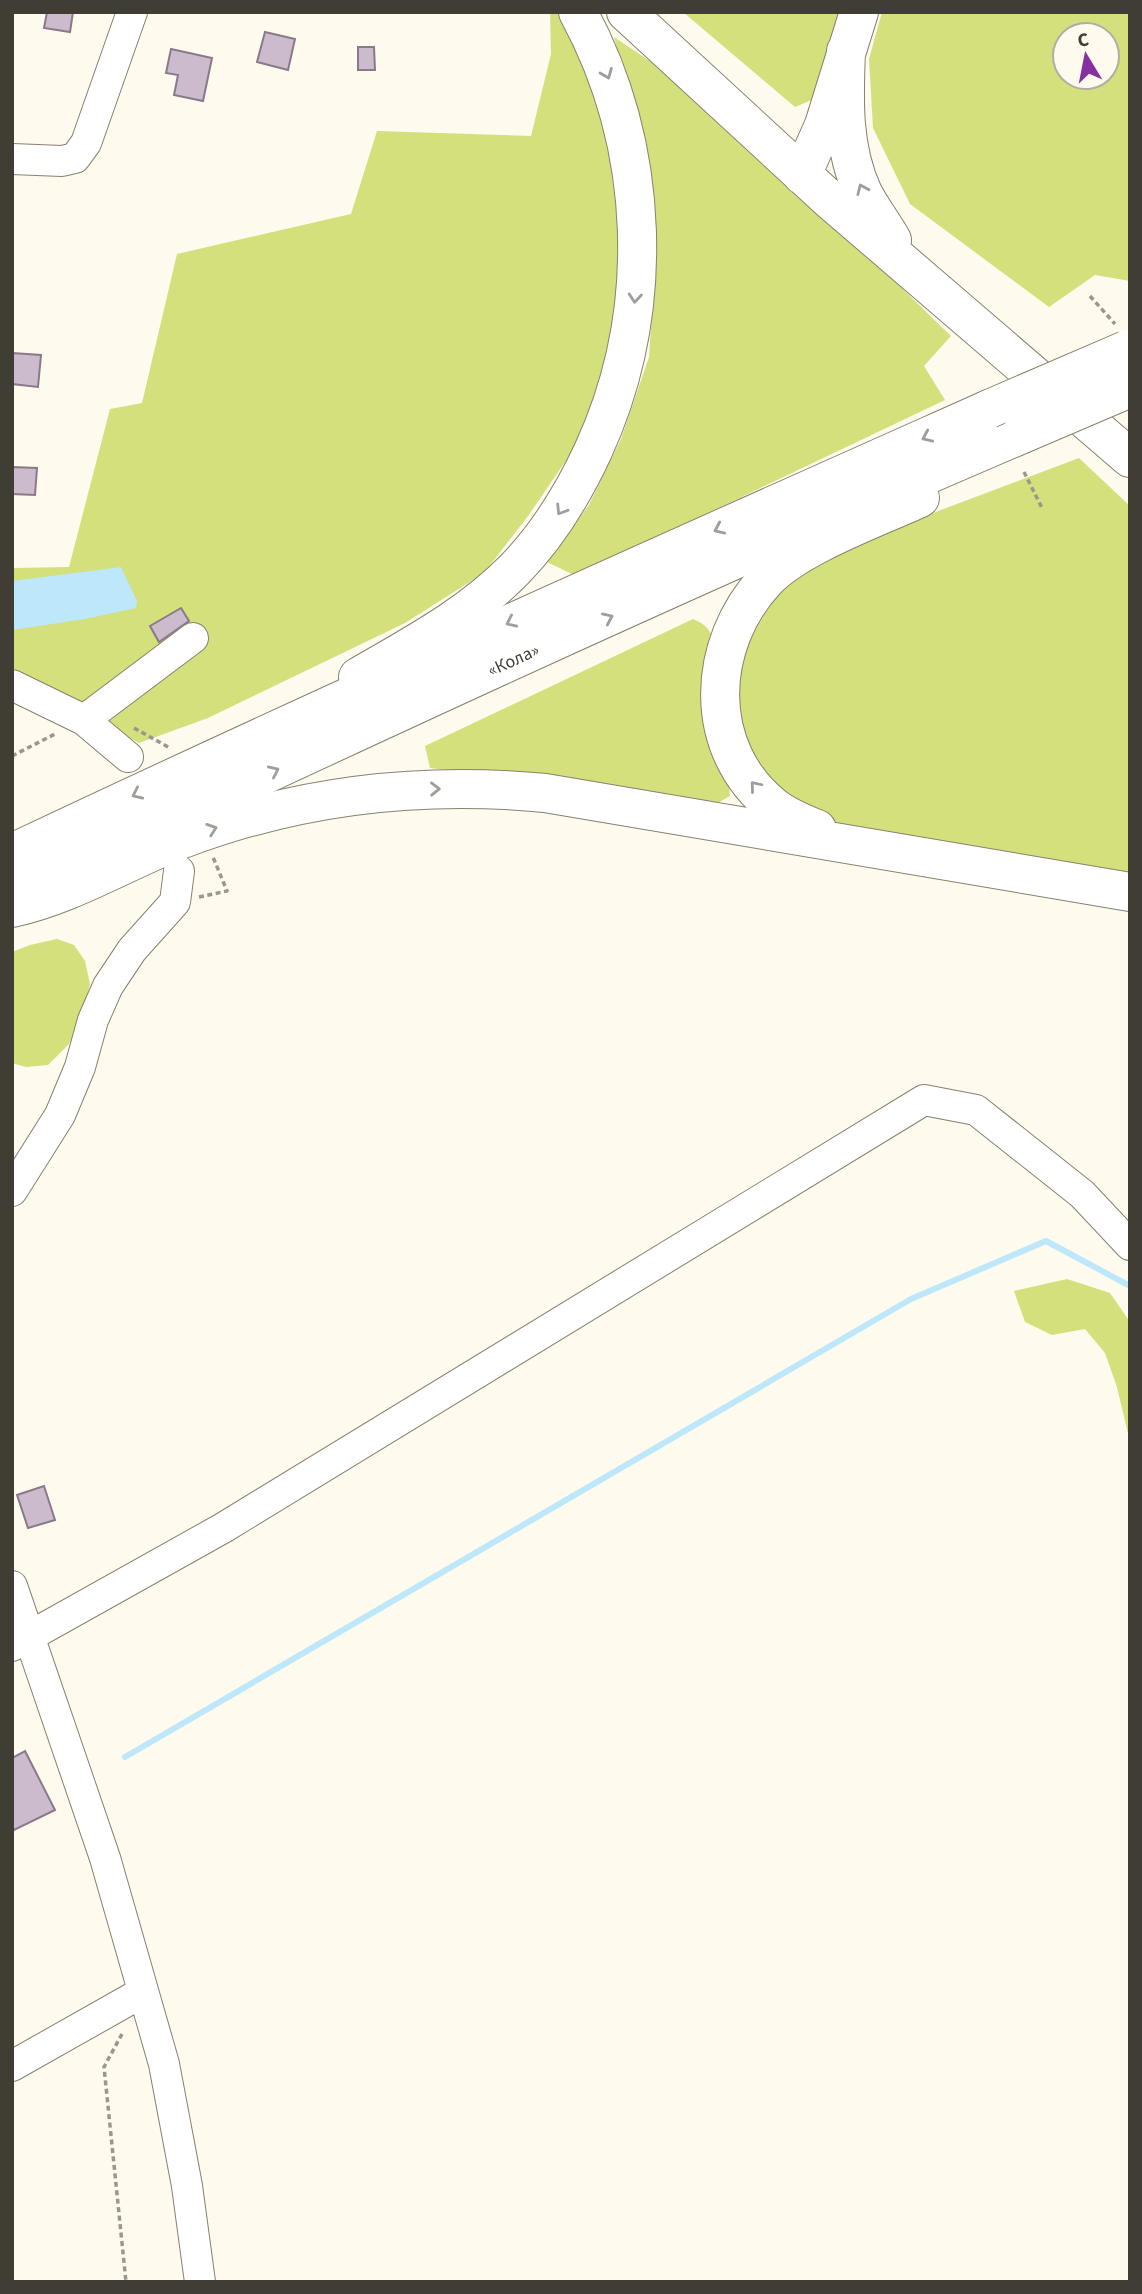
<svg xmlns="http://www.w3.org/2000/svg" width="1142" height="2294" font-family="'Source Sans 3',sans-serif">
<rect width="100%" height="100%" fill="#fefaed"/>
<path fill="#d3e07c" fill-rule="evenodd" d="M550 12H560L584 48 621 161 616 308 599 383 576 446 528 516 484 573 405 623 208 718 139 743 12 675V568L69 567 110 409 142 403 177 254 351 214 377 131 531 136 551 54Z
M683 12H845L819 97 795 107Z
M882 12H1130V281L1095 275 1049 307 910 204 873 128 869 59ZM1107 35V77H1065V35Z
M614 37 709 101 951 336 924 366 945 400 576 576 545 561 589 505 621 439 649 357 656 254 641 145Z
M1079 458 1130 506V873L810 820 769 788 737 719 738 663 749 630 790 580 816 566 901 525Z
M693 619C705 624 710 629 714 641L730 796 709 808 637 796 430 768 425 746Z
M57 939 74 945 85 961 90 984 81 1018 69 1044 48 1065 26 1067 12 1063V952L30 945Z
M1067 1279 1110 1293 1130 1322V1442L1117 1387 1105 1353 1085 1329 1052 1335 1025 1322 1014 1291Z"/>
<path fill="#bde7fb" d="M121 567 137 601 136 608 85 619 12 630V581Z"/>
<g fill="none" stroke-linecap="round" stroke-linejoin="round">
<path stroke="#bde7fb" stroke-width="6" d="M125 1757 911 1299 1046 1241 1130 1286"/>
</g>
<path fill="#cbc" stroke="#8a7a89" stroke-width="2" d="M47 12H73L70 32 44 28Z
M265 32 295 39 288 70 257 62Z
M358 47H374L375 70H358Z
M171 49 212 58 203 101 174 95 178 75 166 73Z
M12 353 41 355 38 387 12 384Z
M12 467 37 468 35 495 12 494Z
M181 608 189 621 159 642 150 626Z
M44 1486 55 1520 28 1528 17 1495Z
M25 1751 55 1810 12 1831V1758Z"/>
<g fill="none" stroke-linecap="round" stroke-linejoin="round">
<defs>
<path id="minor" d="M12 159 62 161 75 158 86 143 132 12
M12 685 84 720 128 757
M84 720 193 638
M12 1191 60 1115 80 1067 93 1020 108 986 132 950 175 902 179 871
M12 1586 105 1858 164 2064 187 2186 200 2282
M12 1646 223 1528 924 1100 976 1110 1082 1194 1130 1245
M12 2066 143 1992"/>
<path id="major" d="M626 12 830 200 1130 458
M846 51C844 99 842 148 863 193 871 209 883 224 892 240
M802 175 824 125 859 12
M358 677C413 645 470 615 515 569 548 535 573 494 593 451 657 312 651 147 578 12
M817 829C802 823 787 817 774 807 701 749 706 644 766 580 798 546 877 518 920 498
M12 908C71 895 124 862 180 840 298 795 420 781 545 793L1130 892"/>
<g id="highway">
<path d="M12 853C336 700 662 555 989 409"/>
<path id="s1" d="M12 893C346 736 681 580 1020 435"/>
</g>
</defs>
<use href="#minor" stroke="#88816e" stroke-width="32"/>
<use href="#major" stroke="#88816e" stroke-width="40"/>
<use href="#highway" stroke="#88816e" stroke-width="40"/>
<path stroke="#9a978c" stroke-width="3.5" stroke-dasharray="5 3.5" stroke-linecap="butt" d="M1090 296 1115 324
M1024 472 1043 510
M134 728 170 748
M12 756 57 733
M199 897 227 891 213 857
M122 2034 104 2067 126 2282"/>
<use href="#minor" stroke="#fff" stroke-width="30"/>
<use href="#major" stroke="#fff" stroke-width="38"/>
<use href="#highway" stroke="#fff" stroke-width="38"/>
<defs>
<path id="highway-bridge" d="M989 409 1126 350
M1020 435 1130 388"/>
</defs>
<use href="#highway-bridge" stroke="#88816e" stroke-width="40" stroke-linecap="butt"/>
<use href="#highway-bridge" stroke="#fff" stroke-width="38"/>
</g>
<defs><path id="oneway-chevron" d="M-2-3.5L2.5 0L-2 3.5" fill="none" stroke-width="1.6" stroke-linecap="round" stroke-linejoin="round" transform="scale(1.75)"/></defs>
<g stroke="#a09e9a">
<use href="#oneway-chevron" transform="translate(607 74) rotate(68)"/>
<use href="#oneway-chevron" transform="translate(862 189) rotate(-114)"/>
<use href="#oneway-chevron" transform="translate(635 298) rotate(95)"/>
<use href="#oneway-chevron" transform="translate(927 437) rotate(156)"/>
<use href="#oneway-chevron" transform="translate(561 510) rotate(122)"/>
<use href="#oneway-chevron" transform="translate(719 529) rotate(156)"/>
<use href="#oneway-chevron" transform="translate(608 618) rotate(-24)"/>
<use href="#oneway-chevron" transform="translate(511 622) rotate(155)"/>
<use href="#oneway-chevron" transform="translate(274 771) rotate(-25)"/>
<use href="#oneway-chevron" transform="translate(755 786) rotate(-130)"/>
<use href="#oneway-chevron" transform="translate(435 789) rotate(-1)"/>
<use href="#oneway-chevron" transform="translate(137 794) rotate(155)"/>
<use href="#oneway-chevron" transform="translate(212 829) rotate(-19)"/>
</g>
<g text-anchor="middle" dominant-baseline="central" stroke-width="5" stroke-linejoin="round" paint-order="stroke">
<g font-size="18" fill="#403d34" stroke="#fefaed">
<text stroke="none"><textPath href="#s1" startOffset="553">«Кола»</textPath></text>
</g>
</g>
<rect width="1142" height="2294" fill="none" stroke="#403d34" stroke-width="28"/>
<g transform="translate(1086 56) rotate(350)"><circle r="33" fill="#fefaed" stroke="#b2aea3" stroke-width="2"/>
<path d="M0-5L12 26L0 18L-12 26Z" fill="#8532a1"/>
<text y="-10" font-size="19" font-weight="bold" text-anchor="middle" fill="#403d34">С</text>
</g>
</svg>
